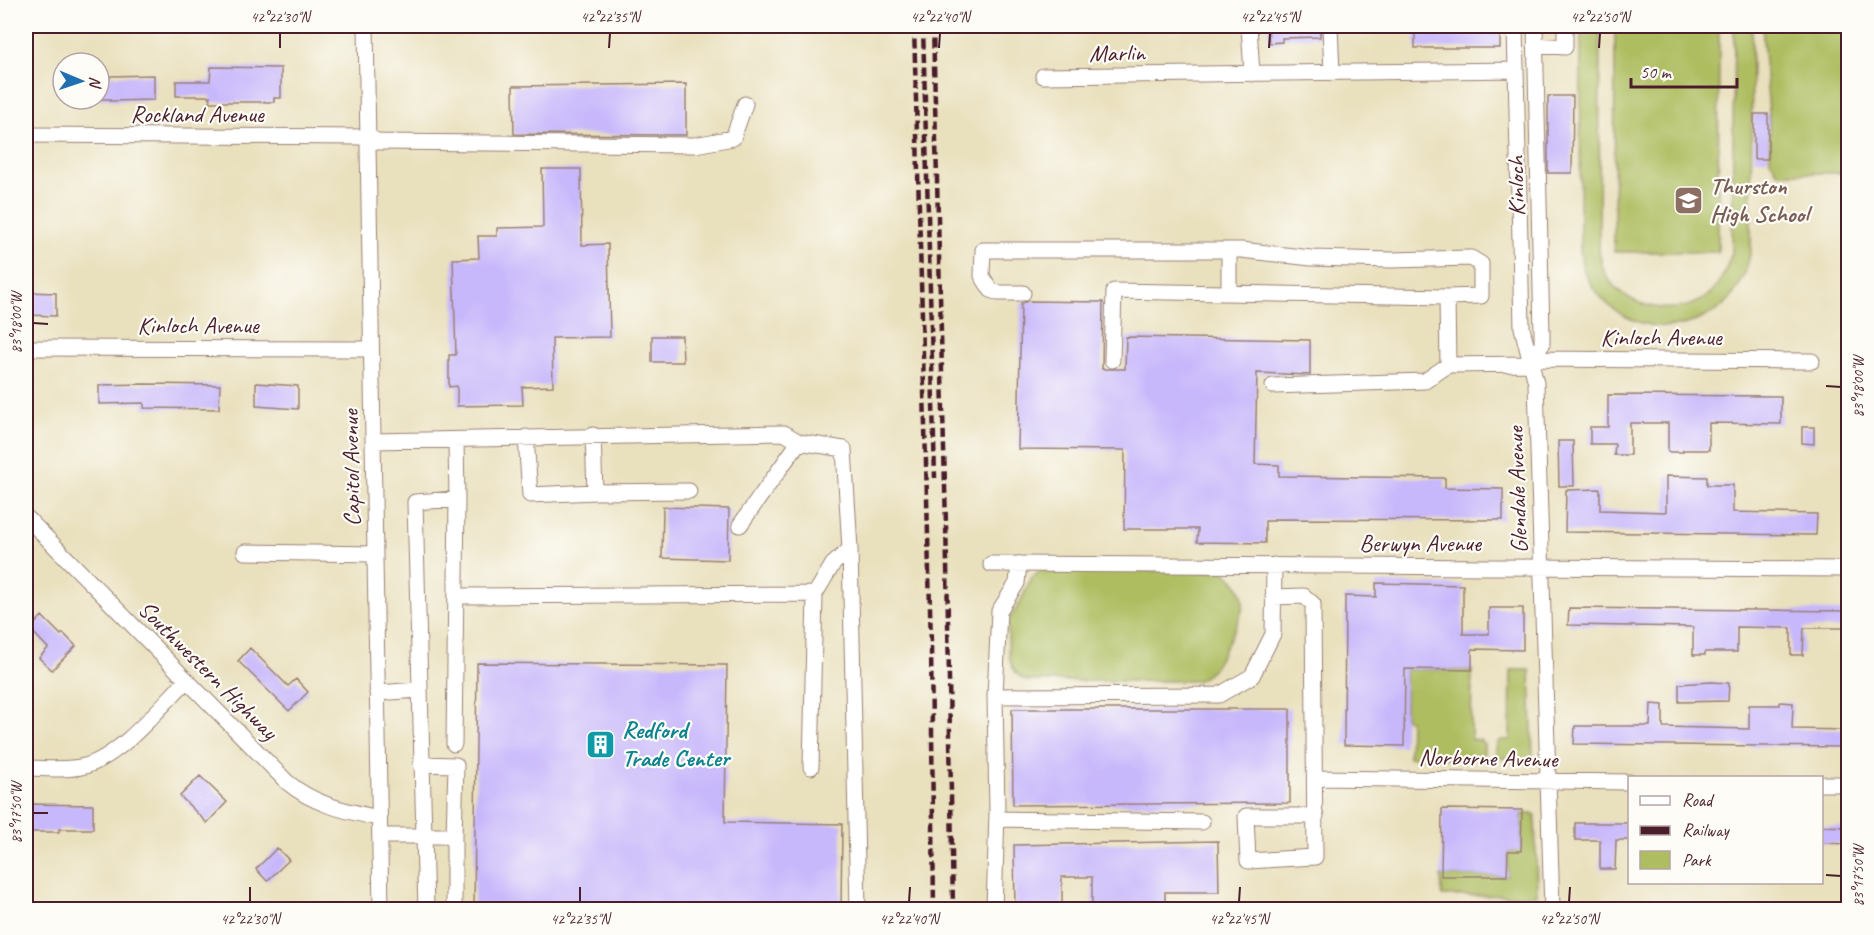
<svg xmlns="http://www.w3.org/2000/svg" width="1874" height="935" font-family="Caveat,sans-serif">
<rect width="100%" height="100%" fill="#fdfcf7"/>
<filter id="ink" filterUnits="userSpaceOnUse"><feTurbulence type="fractalNoise" baseFrequency=".0167" numOctaves="2"/><feDisplacementMap in="SourceGraphic" scale="12" xChannelSelector="R" yChannelSelector="G"/><feConvolveMatrix kernelMatrix="1 2 1 2 8 2 1 2 1" color-interpolation-filters="sRGB"/></filter>
<filter id="wash" filterUnits="userSpaceOnUse"><feTurbulence type="fractalNoise" baseFrequency=".008" numOctaves="4" result="noise"/><feDisplacementMap in="SourceGraphic" scale="24" xChannelSelector="R" yChannelSelector="G"/><feGaussianBlur stdDeviation="1.35" result="paint"/><feColorMatrix in="noise" values="0 0 0 0 0 0 0 0 0 0 0 0 0 0 0 0 0 1.4 0 .05"/><feComposite in="paint" operator="in"/></filter>
<g filter="url(#wash)">
<rect width="100%" height="100%" fill="#e9e0bd"/>
<path fill="#aebd60" stroke="#7c6e46" stroke-width="1.5" d="M1581 26H1600L1599 250C1601 260 1602 269 1607 277 1626 308 1678 319 1707 296 1721 285 1727 268 1732 252L1734 26H1752L1751 249C1748 264 1745 278 1735 292 1728 303 1716 312 1703 318 1657 340 1604 318 1584 271 1581 264 1581 256 1580 249Z
M1615 26H1719L1718 252H1614Z
M1762 26H1848V173H1778L1770 160 1769 113Z
M1042 570 1223 571C1235 578 1244 591 1243 606 1242 617 1219 661 1212 670 1207 675 1202 678 1196 681H1028C1004 673 1009 644 1008 624L1009 619 1020 603 1031 578Z
M1405 669 1472 670 1471 739 1480 740 1484 744V759L1409 757 1410 720 1405 719Z
M1511 670H1530L1533 762H1513V758H1495L1497 743 1501 740H1510Z
M1522 814H1535L1537 895 1442 896 1441 876H1507L1508 851 1521 850Z"/>
<g id="blocks">
<path fill="#c7b7fb" d="M1268 26H1320V37L1282 38V42L1269 43Z
M1415 26H1500V48H1415Z
M211 67 281 68V98H274V102H210V96H176V81H210Z
M154 75V100L110 101V99H99V79H110V76Z
M686 84V135L514 134 513 86Z
M1548 96H1573L1572 173H1548Z
M1754 114H1768V159H1754Z
M542 169H581L582 245 608 244 610 337 552 338 553 386 522 387 523 405 457 406V386L449 387V355H456L453 259 479 258 478 236H497V228L543 227Z
M26 292 56 293V316L26 315Z
M1029 301 1103 302 1102 369H1125L1126 337 1310 340V375L1257 373 1255 464 1279 465V476L1445 478V488L1503 489V520L1274 519V521H1265V543L1197 542 1198 529H1124L1125 450 1018 449 1021 303Z
M652 336H682L683 362H652Z
M256 383 298 386V409L256 406Z
M144 384 220 385 219 409 144 408V403L99 404V385Z
M1608 395 1781 396V424L1709 423V450H1683V452H1668V423H1630V455H1614L1615 444H1590V427H1608Z
M1802 427H1814V444L1802 443Z
M1558 441H1573L1574 486H1559Z
M1666 476 1707 477V485H1733V512L1817 514 1816 535 1565 532 1566 490 1600 489V510L1666 512Z
M663 507 729 509 728 560 662 558Z
M1376 583 1463 585V634H1489V608H1523V650L1472 649V670L1405 669 1404 746 1344 745 1345 596 1376 597Z
M1569 608 1848 611V628H1804L1803 655H1791V628L1737 627V652H1705V655H1693V627L1568 625Z
M42 616 61 635 63 633 76 646 52 670 39 658 48 648 30 629Z
M250 648 288 686 296 679 308 692 289 711 238 661Z
M477 663 727 665 725 822 842 824 841 909H474Z
M1711 682 1729 683 1728 701 1679 702V684Z
M1780 702 1793 703 1792 729 1848 730V747L1574 744 1575 726H1650L1651 704 1663 705V727L1749 729V705H1780Z
M1012 709H1290V803L1013 805Z
M200 776 227 802 207 823 180 796Z
M26 804 93 805V829H59V832H26Z
M1442 809 1522 810 1521 851H1508L1507 876H1441Z
M1575 823H1629V840H1616L1615 869H1600V840H1575Z
M1821 826 1848 827V844L1821 843Z
M1218 841 1219 892H1165V909H1092V877H1062V909H1015L1014 845Z
M277 848 289 860 267 881 256 869Z"/>
</g>
</g>
<g filter="url(#ink)">
<use href="#blocks" fill-opacity="0" stroke="#9a8074" stroke-width="1.5"/>
<g fill="none" stroke-linecap="round" stroke-linejoin="round">
<defs>
<path id="minor" d="M366 26 381 910
M1249 26 1252 74
M1330 26 1332 73
M1515 26 1522 328 1536 383 1552 910
M1535 26 1542 334V345L1529 359 1812 361
M1535 45 1565 47V26
M1043 76 1516 70
M26 135 369 137 379 142 695 145 733 138 745 104
M1229 250V293
M1023 293H998L991 290 982 276 983 250H1241L1311 258 1391 260 1471 258 1481 264V296L1447 297
M26 348 371 349
M1112 360 1114 291 1447 297 1448 365 1531 364
M1273 386 1425 381 1448 365
M593 435 595 492 689 491
M526 437 530 495 595 492
M373 441 784 433 799 442 844 449 850 549 858 910
M26 517 287 782C314 805 346 811 379 818
M740 525 799 442
M245 552 375 554
M991 564 1848 569
M1019 564 1017 583 999 611 995 696 1219 695 1252 676 1273 634 1274 565
M456 596 815 594
M1273 597 1304 596 1313 604 1315 857 1248 861 1246 816H1316
M377 693 419 690
M454 744 457 499
M811 767 815 594 833 564 850 549
M26 768C45 768 67 771 85 766 121 756 160 707 187 680
M1315 778 1630 782
M1822 784H1848
M997 819 1202 822
M380 836H454L456 765 421 764
M426 910 415 502 457 499 456 440
M454 910V836
M994 910 997 812 995 696"/>
</defs>
<use href="#minor" stroke="#9a8074" stroke-width="17"/>
<use href="#minor" stroke="#fff" stroke-width="15"/>
<path stroke="#4a1f2b" stroke-width="4.5" stroke-dasharray="9 4.5" stroke-linecap="butt" d="M914 26 931 644 934 910
M923 26 935 478
M933 26 947 564 953 910"/>
</g>
</g>
<path fill="none" stroke="#4a1f2b" stroke-width="2" d="M280 48V33M609 48 610 33M939 48 940 33M1269 48 1270 33M1599 48 1600 33M33 323 48 324M1826 386 1841 387M33 813H48M1826 875 1841 876M250 902V887M580 902V887M909 902 910 887M1239 902 1240 887M1569 902 1570 887"/>
<defs>
<symbol id="school-square" viewBox="-11 -11 22 22"><rect x="-9" y="-9" width="18" height="18" rx="4" fill="#8d6e63" stroke="#fdfcf7"/><path d="M0-5L7-2L0 1L-7-2ZM-4 1L0 2.5L4 1V4Q0 6-4 4Z" fill="#fff"/></symbol>
<symbol id="building-square" viewBox="-11 -11 22 22"><rect x="-9" y="-9" width="18" height="18" rx="4" fill="#0f9aa8" stroke="#fdfcf7"/><path d="M-4-6H4V6H1V3H-1V6H-4ZM-2.5-4.3h1.7v1.8h-1.7ZM.8-4.3h1.7v1.8H.8ZM-2.5-1h1.7V.8h-1.7ZM.8-1h1.7V.8H.8Z" fill="#fff"/></symbol>
</defs>
<g fill-rule="evenodd">
<use href="#school-square" x="1672" y="184" width="33" height="33"/>
<use href="#building-square" x="584" y="728" width="33" height="33"/>
</g>
<g text-anchor="middle" dominant-baseline="central" stroke-width="4.5" stroke-linejoin="round" paint-order="stroke">
<g font-size="24" fill="#4a1f2b" stroke="#fdfcf7">
<text transform="translate(1117 53) rotate(-1)">Marlin</text>
<text x="197" y="114">Rockland Avenue</text>
<text transform="translate(1516 186) rotate(-91)">Kinloch</text>
<text x="198" y="325">Kinloch Avenue</text>
<text x="1661" y="337">Kinloch Avenue</text>
<text transform="translate(351 468) rotate(-91)">Capitol Avenue</text>
<text transform="translate(1517 490) rotate(-92)">Glendale Avenue</text>
<text x="1420" y="543">Berwyn Avenue</text>
<text transform="translate(208 670) rotate(45)">Southwestern Highway</text>
<text transform="translate(1488 758) rotate(1)">Norborne Avenue</text>
</g>
<g font-size="24" font-weight="bold" fill="#785e54" stroke="#fdfcf7" text-anchor="start">
<text x="1710" y="186">Thurston<tspan x="1710" dy="28">High School</tspan></text>
</g>
<g font-size="24" font-weight="bold" fill="#0d838f" stroke="#fdfcf7" text-anchor="start">
<text x="622" y="730">Redford<tspan x="622" dy="28">Trade Center</tspan></text>
</g>
</g>
<rect width="1874" height="935" fill="none" stroke="#fdfcf7" stroke-width="66"/>
<rect x="1628" y="776" width="195" height="108" fill="#fdfcf7" stroke="#b5a4a5" stroke-width="1.5"/>
<rect x="1640" y="796" width="30" height="9" fill="#ffffff" stroke="#b5a4a5" stroke-width="1.5"/>
<text x="1682" y="806" font-size="18" fill="#4a1f2b">Road</text>
<rect x="1640" y="826" width="30" height="9" fill="#4a1f2b" stroke="#b5a4a5" stroke-width="1.5"/>
<text x="1682" y="836" font-size="18" fill="#4a1f2b">Railway</text>
<rect x="1640" y="851" width="30" height="18" fill="#aebd60" stroke="#b5a4a5" stroke-width="1.5"/>
<text x="1682" y="866" font-size="18" fill="#4a1f2b">Park</text>
<g transform="translate(81 81) rotate(92)"><circle r="28" fill="#fdfcf7" stroke="#b5a4a5" stroke-width="1.5"/>
<path d="M0-4.5L10 22L0 15L-10 22Z" fill="#1f6fb2"/>
<text y="-9" font-size="16" font-weight="bold" text-anchor="middle" fill="#4a1f2b">N</text>
</g>
<path d="M1631 78v9h106v-9" fill="none" stroke="#4a1f2b" stroke-width="3"/>
<text x="1640" y="78" font-size="18" fill="#4a1f2b" stroke="#fdfcf7" stroke-width="4.5" paint-order="stroke">50 m</text>
<rect x="33" y="33" width="1808" height="869" fill="none" stroke="#4a1f2b" stroke-width="2"/>
<g font-size="15" text-anchor="middle" fill="#4a1f2b">
<text x="280" y="22">42°22'30"N</text>
<text x="610" y="22">42°22'35"N</text>
<text x="940" y="22">42°22'40"N</text>
<text x="1270" y="22">42°22'45"N</text>
<text x="1600" y="22">42°22'50"N</text>
<text transform="translate(16 323) rotate(-90)" y="5">83°18'00"W</text>
<text transform="translate(1858 387) rotate(-90)" y="5">83°18'00"W</text>
<text transform="translate(16 813) rotate(-90)" y="5">83°17'50"W</text>
<text transform="translate(1858 876) rotate(-90)" y="5">83°17'50"W</text>
<text x="250" y="924">42°22'30"N</text>
<text x="580" y="924">42°22'35"N</text>
<text x="909" y="924">42°22'40"N</text>
<text x="1239" y="924">42°22'45"N</text>
<text x="1569" y="924">42°22'50"N</text>
</g>
</svg>
